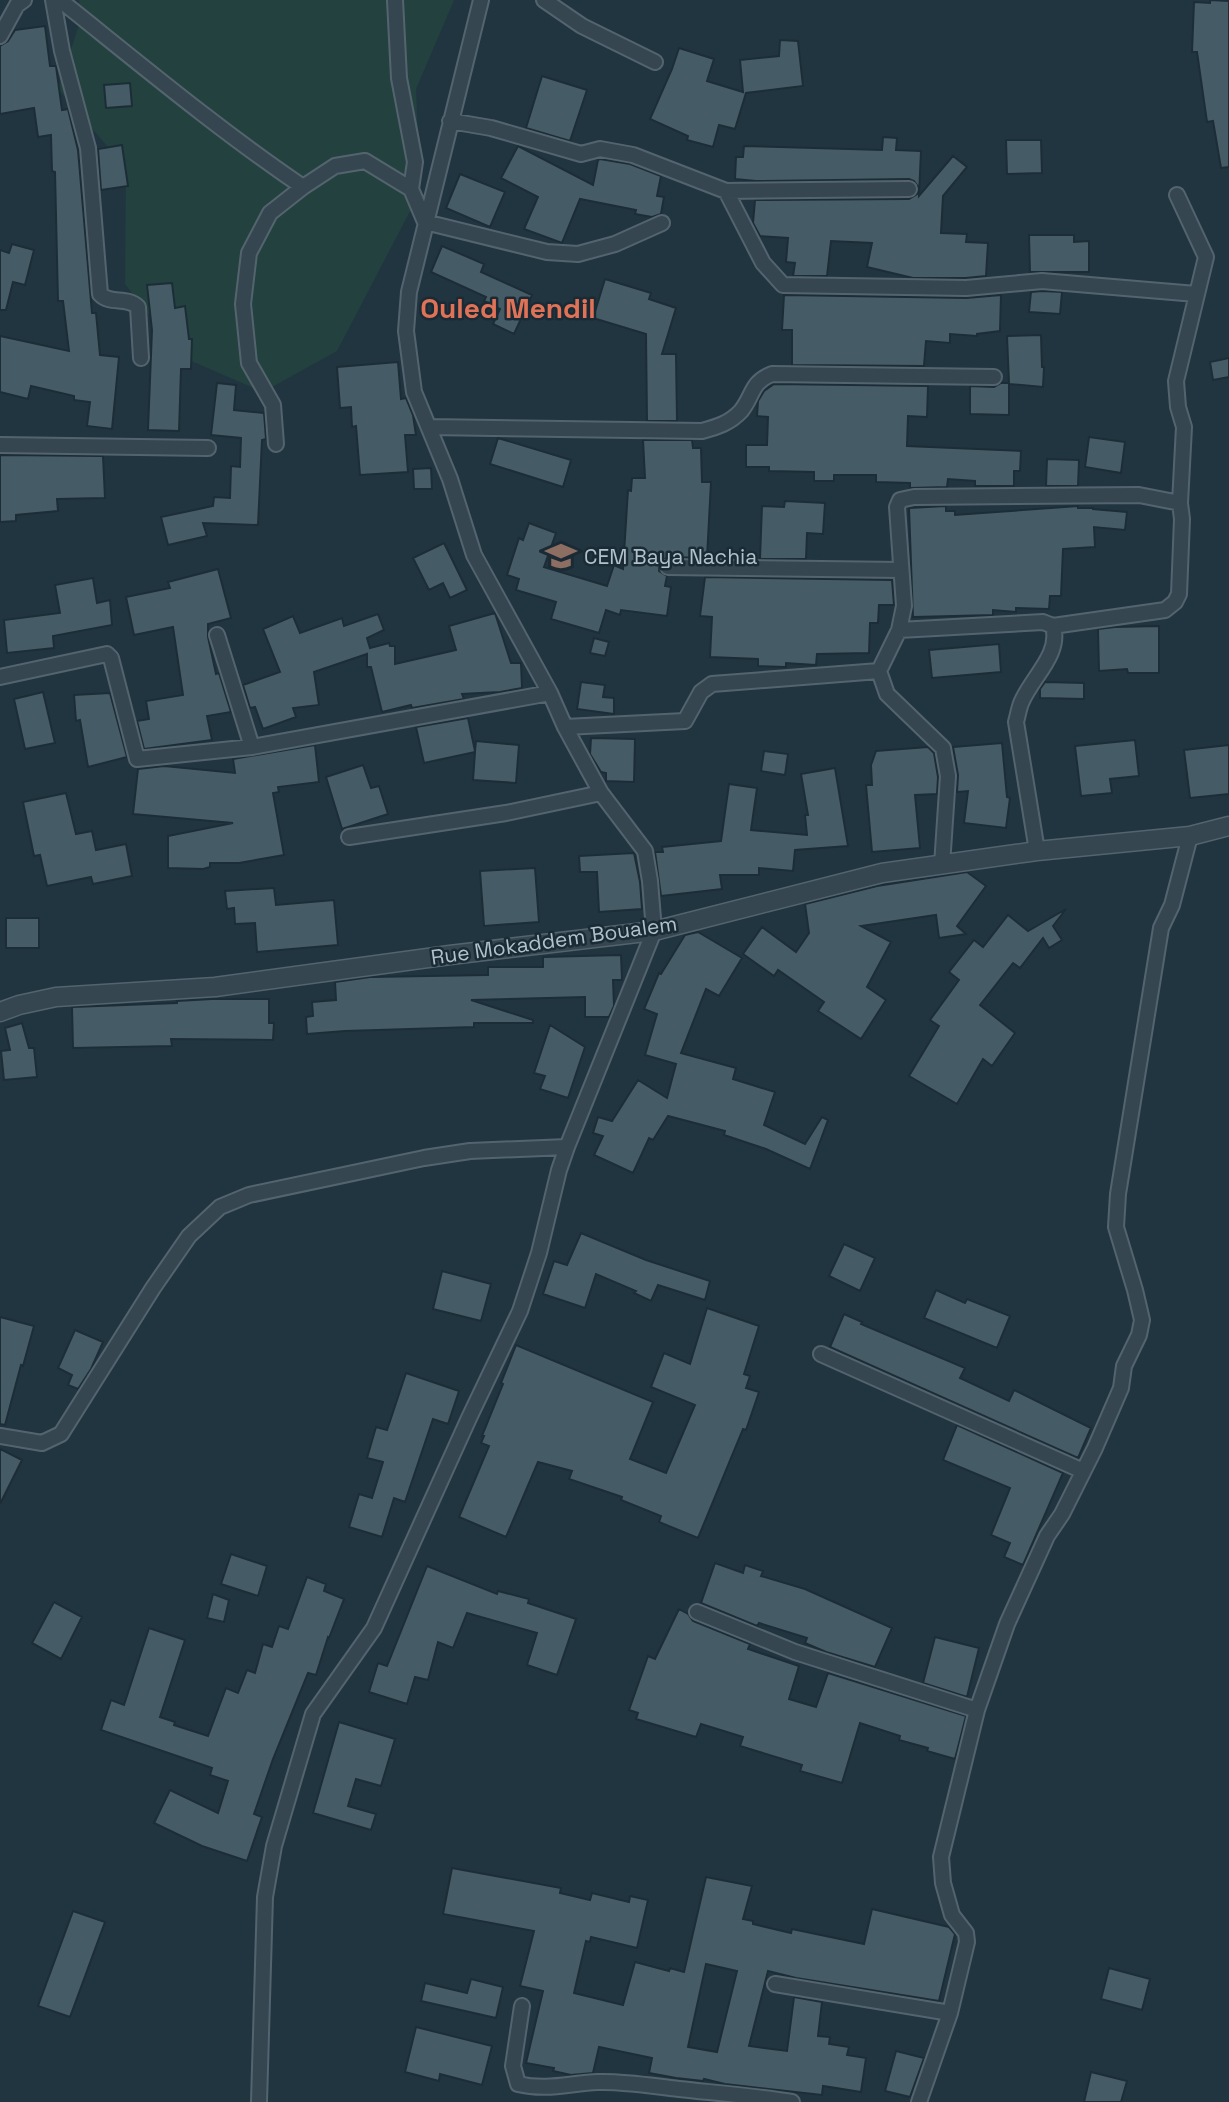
<svg xmlns="http://www.w3.org/2000/svg" width="1229" height="2102" font-family="'Space Grotesk',sans-serif">
<rect width="100%" height="100%" fill="#213540"/>
<path fill="#23413e" d="M79 0H454L416 89 420 192 337 351 263 392 182 357 125 284 126 168 58 89 81 19Z"/>
<path fill="#455c66" stroke="#1d2d37" stroke-width="2" fill-rule="evenodd" d="M1210 0 1229 1V167L1221 168 1213 121 1207 122 1197 52H1192L1194 2 1210 3Z
M45 26 50 66H56L62 110 68 109 78 150 92 313H96L100 355 119 357 112 429 87 426 90 402 74 400V396L31 386 28 399 0 392V336L69 351 63 301H58L55 172 52 171 51 135 38 137 34 108 0 114V46L8 41 15 30Z
M780 40 798 41 803 86 746 93 735 129 719 125 713 147 687 140 688 136 650 119 672 69 679 48 714 59 707 81 743 92 740 60 779 56Z
M542 76 587 90 570 141 526 128Z
M130 83 132 106 106 108 104 85Z
M883 137 897 138 896 150 921 151 919 196 953 156 967 167 943 196 941 233 967 234 966 242 988 243 986 276 966 278H913L867 267 872 243 831 241 827 276H793L795 263 786 262 788 238 760 236 753 223 755 200 909 199 917 194 919 188 914 181 909 179 756 181 735 179 736 157H743L744 146 882 150Z
M1006 140H1041L1042 173 1007 174Z
M122 145 128 186 101 190 98 149Z
M518 146 593 185 598 160 600 159 630 164 661 176 657 196 664 197 661 214 652 217 635 214 636 210 580 199 562 243 524 229 538 197 501 178Z
M460 174 505 192 490 227 446 208Z
M1029 235H1074V242L1089 241V272H1030Z
M12 244 34 250 25 285 13 282 6 310H0V250L9 253Z
M442 246 484 264 481 272 532 295 514 334 493 324 500 309 484 301 486 297 431 272Z
M605 279 651 293 649 299 676 308 662 354H676L677 421H647L646 334 593 318Z
M172 283 175 308 185 306 189 339H192L191 369H181L179 431 148 430 152 330 147 285Z
M1042 291 1062 292 1060 314 1029 312 1031 292Z
M784 295 966 298 1001 295 1000 331 977 334V336L950 334V343L926 341 924 366 792 365V330H782Z
M1041 335 1042 367H1044L1043 387 1009 384V415L970 414V386L994 387 1001 383H1009L1007 336Z
M1229 358V377L1213 380 1210 362Z
M398 362 401 399 406 398 413 415 416 435H405L408 472 360 475 356 426 352 427 351 407 340 408 337 367Z
M217 383 236 385 234 410 264 413 266 439 262 440 258 525 203 523 207 536 168 545 161 517 213 506 214 497 230 498 231 466 240 467 241 438 211 435Z
M774 384 928 386 927 417 908 416 907 446 1021 451 1020 471H1014V486H975V481L948 479 947 487 910 488V483L876 482V475H834V481H814V472L769 471V467H746V445H767L768 417 757 416 758 401 764 391Z
M1089 437 1125 442 1121 473 1085 467Z
M498 438 571 460 563 487 490 464Z
M643 440H692L693 448H701L702 482H711L707 558 668 557 660 562 659 571 667 576 665 586 671 587 667 616 621 610 620 615 606 610 599 633 551 619 556 602 516 590 519 579 507 575 519 538 523 540 529 523 556 533 544 567 607 586 614 565 623 569 628 490 631 491 632 478H645Z
M0 455 103 456 105 498 57 499 58 511 16 515V521L0 522Z
M1047 459 1079 460 1078 486H1046Z
M431 468 432 489H414L413 469Z
M785 501 825 503 823 534 807 533 806 559H760L762 506 784 507Z
M946 506V511H955V515L1078 506V508H1093V509L1127 512 1125 530 1094 527 1095 547 1063 549 1061 596H1050L1049 609 1016 608V612L993 610V615L913 617 909 508Z
M444 543 467 590 450 598 443 583 429 590 413 558Z
M218 569 231 618 208 624V637L216 674 219 673 231 712 207 716 212 740 144 749 137 721 149 719 146 701 183 695 173 627 134 635 126 597 170 588 168 582Z
M705 577 892 580 894 605H879L878 623H870L869 653 817 654 816 665 786 663V667L758 666V659L710 657 712 617 700 616Z
M93 578 97 603 110 600 112 625 53 636 54 648 7 653 4 620 60 613 55 585Z
M495 613 511 663H521L522 688 500 692 462 694 464 699 412 708 411 705 382 712 371 667H367V654L314 672 319 705 293 708 296 717 263 729 255 707 250 708 243 685 280 672 263 629 293 616 300 633 342 618 344 626 378 614 384 630 367 638 370 648 389 643 390 646H395V664L456 650 449 626Z
M1159 626V673H1128L1127 669 1099 671 1098 629 1115 627Z
M594 638 609 642 605 656 590 653Z
M999 644 1001 672 932 678 929 650Z
M581 682 605 685 603 697 614 698V714L577 709Z
M1045 682 1084 683V699L1040 698V689Z
M43 692 55 743 25 749 14 699Z
M110 693 127 757 88 767 80 720 76 721 74 695Z
M468 718 475 751 476 741 519 745 516 783 473 780 475 752 424 763 416 727Z
M591 738 635 739 634 782 606 781V773L601 772 590 754Z
M1135 740 1139 776 1110 779 1112 793 1081 796 1075 746Z
M1002 743 1007 797 1010 798 1006 828 964 823 968 791 957 792 958 775 953 747Z
M315 745 319 782 278 787 279 792 273 793 284 855 239 863H210V867L203 869 168 868V836L233 823 133 814 138 769 164 766 235 773 233 759Z
M1229 745V794L1190 798 1184 750Z
M928 747 934 753 938 777 937 794 915 795 920 848 872 852 866 785H872L871 765 876 751Z
M764 751 788 754 785 775 761 771Z
M363 765 371 788 379 786 388 814 342 829 326 777Z
M835 768 848 846 795 850 793 871 759 868V875H720L722 889 661 896 655 852H663L662 847 721 841 729 784 757 788 751 830 807 835 805 815H808L801 774Z
M66 793 76 834 92 831 96 850 126 844 132 876 93 884 91 877 47 886 40 855 34 856 23 802Z
M634 853 640 882 642 909 599 912 597 872H580L579 856Z
M535 868 539 922 484 926 480 871Z
M967 872 986 886 957 926 966 934 939 938 936 915 861 926 891 942 867 987 886 1000 861 1039 818 1011 824 1002 778 970 774 976 743 954 762 927 796 952 809 933 805 904 877 886Z
M274 888 276 905 334 900 338 945 257 952 255 923 235 924 234 908 227 909 225 891Z
M1066 909 1053 926 1062 940 1049 948 1043 938 1020 968 1013 963 980 1005 1015 1033 992 1066 983 1059 957 1104 909 1076 939 1026 930 1020 959 980 949 972 974 940 983 947 1008 915 1028 931Z
M6 918H39V948H6Z
M698 932 742 958 719 996 706 989 681 1053 736 1068 733 1079 775 1092 764 1125 805 1144 822 1117 828 1120 810 1169 766 1149 724 1135 725 1131 668 1116 653 1140 649 1138 633 1173 594 1155 603 1136 593 1133 598 1117 612 1121 638 1080 667 1098 676 1064 645 1055 657 1014 644 1009 659 973 661 974 685 935Z
M621 955 622 980H613L614 1006 609 1017H585V997L471 1000 533 1020V1023H474V1027L345 1031 307 1034 306 1017 313 1016 312 1002 336 1000 335 982 370 977 488 975V967H543V957Z
M212 999H269V1023H274L273 1040 171 1039 172 1046 73 1048 72 1007 177 1003V1001Z
M22 1023 29 1048H34L37 1077 4 1080 1 1051 10 1050 5 1028Z
M550 1025 585 1047 568 1098 540 1089 545 1076 534 1073Z
M581 1233 646 1260 710 1281 705 1300 658 1285 651 1301 634 1293 636 1291 596 1274 585 1308 543 1294 554 1261 567 1265Z
M844 1244 875 1258 860 1291 829 1276Z
M442 1271 491 1284 481 1321 433 1309Z
M936 1290 965 1303 967 1299 1010 1316 997 1348 924 1318Z
M707 1308 759 1326 744 1374 750 1376 746 1388 759 1392 746 1430 743 1429 698 1538 659 1522 661 1516 621 1500 622 1497 569 1479 572 1471 538 1462 506 1537 459 1517 489 1446 481 1443 484 1436H482L503 1384 501 1383 516 1345 653 1402 630 1459 666 1473 695 1405 651 1387 664 1353 690 1364Z
M844 1314 862 1322 861 1324 965 1368 960 1378 1009 1401 1014 1390 1091 1428 1078 1458 830 1347Z
M0 1317 34 1326 23 1366 21 1365 5 1425 0 1424Z
M75 1330 103 1342 91 1369 78 1389 68 1385 72 1375 58 1368Z
M406 1373 459 1391 448 1424 433 1419 405 1502 394 1498 382 1537 349 1527 359 1494 372 1498 383 1462 367 1458 376 1427 387 1430Z
M957 1425 1063 1473 1023 1565 1004 1557 1010 1543 991 1535 1010 1488 943 1460Z
M0 1449 22 1460 0 1504Z
M231 1554 267 1566 258 1596 221 1584Z
M715 1563 743 1573 745 1565 763 1571 761 1576 805 1589 892 1628 875 1667 826 1652 805 1643 807 1638 759 1623 757 1626 701 1603Z
M427 1566 497 1594 498 1591 529 1599 528 1603 576 1619 557 1675 527 1665 537 1633 467 1613 453 1648 438 1642 428 1680 415 1677 407 1704 369 1692 378 1663 387 1666Z
M307 1577 326 1584 324 1591 344 1599 329 1638 328 1637 316 1675 308 1673 273 1759 254 1814 262 1817 247 1861 202 1846 154 1823 170 1790 218 1813 228 1781 210 1775 212 1768 101 1730 111 1700 124 1705 149 1628 185 1640 160 1717 175 1722 174 1725 208 1736 226 1688 238 1693 247 1670 255 1673 263 1644 272 1647 279 1626 288 1629Z
M213 1594 229 1600 224 1622 207 1618Z
M54 1602 82 1617 61 1659 32 1643Z
M679 1609 688 1614 693 1621 750 1644 748 1649 799 1666 789 1699 816 1707 828 1673 966 1716 955 1759 927 1751 928 1748 899 1740 900 1736 860 1723 842 1783 800 1771 802 1765 740 1746 743 1737 701 1724 696 1737 636 1719 638 1713 629 1710 648 1656 655 1659Z
M935 1637 979 1648 967 1697 923 1683Z
M339 1722 395 1739 381 1786 356 1779 348 1806 376 1814 371 1830 313 1813Z
M452 1868 561 1888 560 1893 590 1900 592 1893 629 1902 630 1896 648 1900 637 1948 591 1937 590 1942 586 1941 574 1993 623 2005 635 1962 669 1971 670 1968 684 1972 706 1877 752 1886 743 1919 753 1921V1924L791 1933 792 1929 864 1944 872 1909 949 1927 955 1934 939 2001 796 1978 768 1971 749 2046 787 2051 794 1997 822 2002 818 2036 830 2037 829 2044 849 2047 847 2055 866 2058 861 2092 823 2086 822 2095 725 2084 704 2079 703 2081 676 2078 649 2073 652 2058 599 2047 593 2073 571 2075 553 2071 554 2068 526 2063 543 1991 520 1986 534 1931 443 1914ZM706 1964 737 1971 717 2052 688 2047Z
M73 1911 105 1922 70 2017 38 2006Z
M1109 1968 1150 1979 1142 2010 1101 1999Z
M471 1979 503 1987 496 2018 421 2001 425 1983 467 1993Z
M416 2027 492 2046 482 2085 440 2074 439 2081 405 2072Z
M896 2051 924 2058 910 2097 885 2091Z
M1091 2072 1127 2081 1121 2102H1084Z"/>
<g fill="none" stroke-linecap="round" stroke-linejoin="round">
<defs>
<path id="minor" d="M53 0 62 51 88 148 100 294C110 305 127 296 138 307L141 358
M60 0C140 64 219 130 303 187
M395 0 399 78 415 162 411 189
M544 0 582 26 655 62
M0 36 17 5 24 0
M450 121 491 128 581 154 600 149 633 155 726 191 763 263 783 285 966 288 1042 281 1196 294
M726 191 909 189
M1177 195 1206 257 1176 381 1178 407 1184 427 1180 503
M429 427 702 431C717 427 730 423 741 411 754 395 750 383 772 374L994 377
M276 444 273 405 249 363 243 304 249 253 270 213 303 187 335 166 365 161 411 189 425 222 547 252 578 254 615 244 662 223
M0 445 208 448
M668 567 901 570
M899 630 1043 622 1053 626C1061 654 1033 676 1022 701 1019 707 1018 715 1016 722L1037 851
M217 635 252 747
M0 677 107 654 111 658 137 759 252 747 550 693
M565 727 685 721 701 692 712 684 879 671
M349 837 506 813 601 793
M942 865 948 776 943 748 887 694 879 671 899 630 904 606 897 507 900 500 914 497 1139 495 1180 503 1182 519 1179 594 1175 602 1165 610 1053 626
M821 1354 1083 1471
M0 1436 42 1443 61 1434 153 1288 189 1236 220 1207 249 1195 424 1158 470 1151 567 1147
M697 1612 795 1652 977 1710
M775 1984 950 2013
M522 2006 513 2066 518 2084C547 2091 570 2083 598 2082 625 2081 652 2086 679 2089 716 2093 754 2096 792 2102
M259 2102 265 1897 274 1846 313 1714 374 1628 469 1418 520 1311 539 1253 559 1170 567 1147 654 931 650 881 645 851 601 793 565 727 550 693 474 555 450 479 414 392 406 331 409 292 481 0
M919 2102 950 2013 967 1942 966 1933 952 1915 943 1883 941 1857 977 1710 1007 1624 1047 1536 1062 1514 1095 1448 1121 1388 1124 1366 1139 1335 1142 1320 1135 1290 1116 1227 1118 1194 1161 928 1172 905 1190 836"/>
<path id="tertiary" d="M0 1012 19 1005 56 997 215 987 450 955 654 931 882 873 1037 851 1190 836 1229 826"/>
</defs>
<use href="#minor" stroke="#54646e" stroke-width="18"/>
<use href="#tertiary" stroke="#54646e" stroke-width="21"/>
<use href="#minor" stroke="#354650" stroke-width="14"/>
<use href="#tertiary" stroke="#354650" stroke-width="18"/>
</g>
<defs>
<symbol id="school-bare" viewBox="-9 -9 18 18"><path d="M0-5L7-2L0 1L-7-2ZM-4 1L0 2.5L4 1V4Q0 6-4 4Z" fill="#8d6e63" stroke="#1b2b35" stroke-width="2.5" paint-order="stroke"/></symbol>
</defs>
<g fill-rule="evenodd">
<use href="#school-bare" x="539" y="534" width="44" height="44"/>
</g>
<g text-anchor="middle" dominant-baseline="central" stroke-width="5" stroke-linejoin="round" paint-order="stroke">
<g font-size="21" fill="#b1c1cb" stroke="#1b2b35" text-anchor="start">
<text x="584" y="556">CEM Baya Nachia</text>
</g>
<g font-size="21" fill="#b1c1cb" stroke="#1b2b35">
<text transform="translate(554 940) rotate(-8)">Rue Mokaddem Boualem</text>
</g>
<g font-size="28" font-weight="bold" fill="#e07357" stroke="#1b2b35">
<text x="508" y="308">Ouled Mendil</text>
</g>
</g>
</svg>
